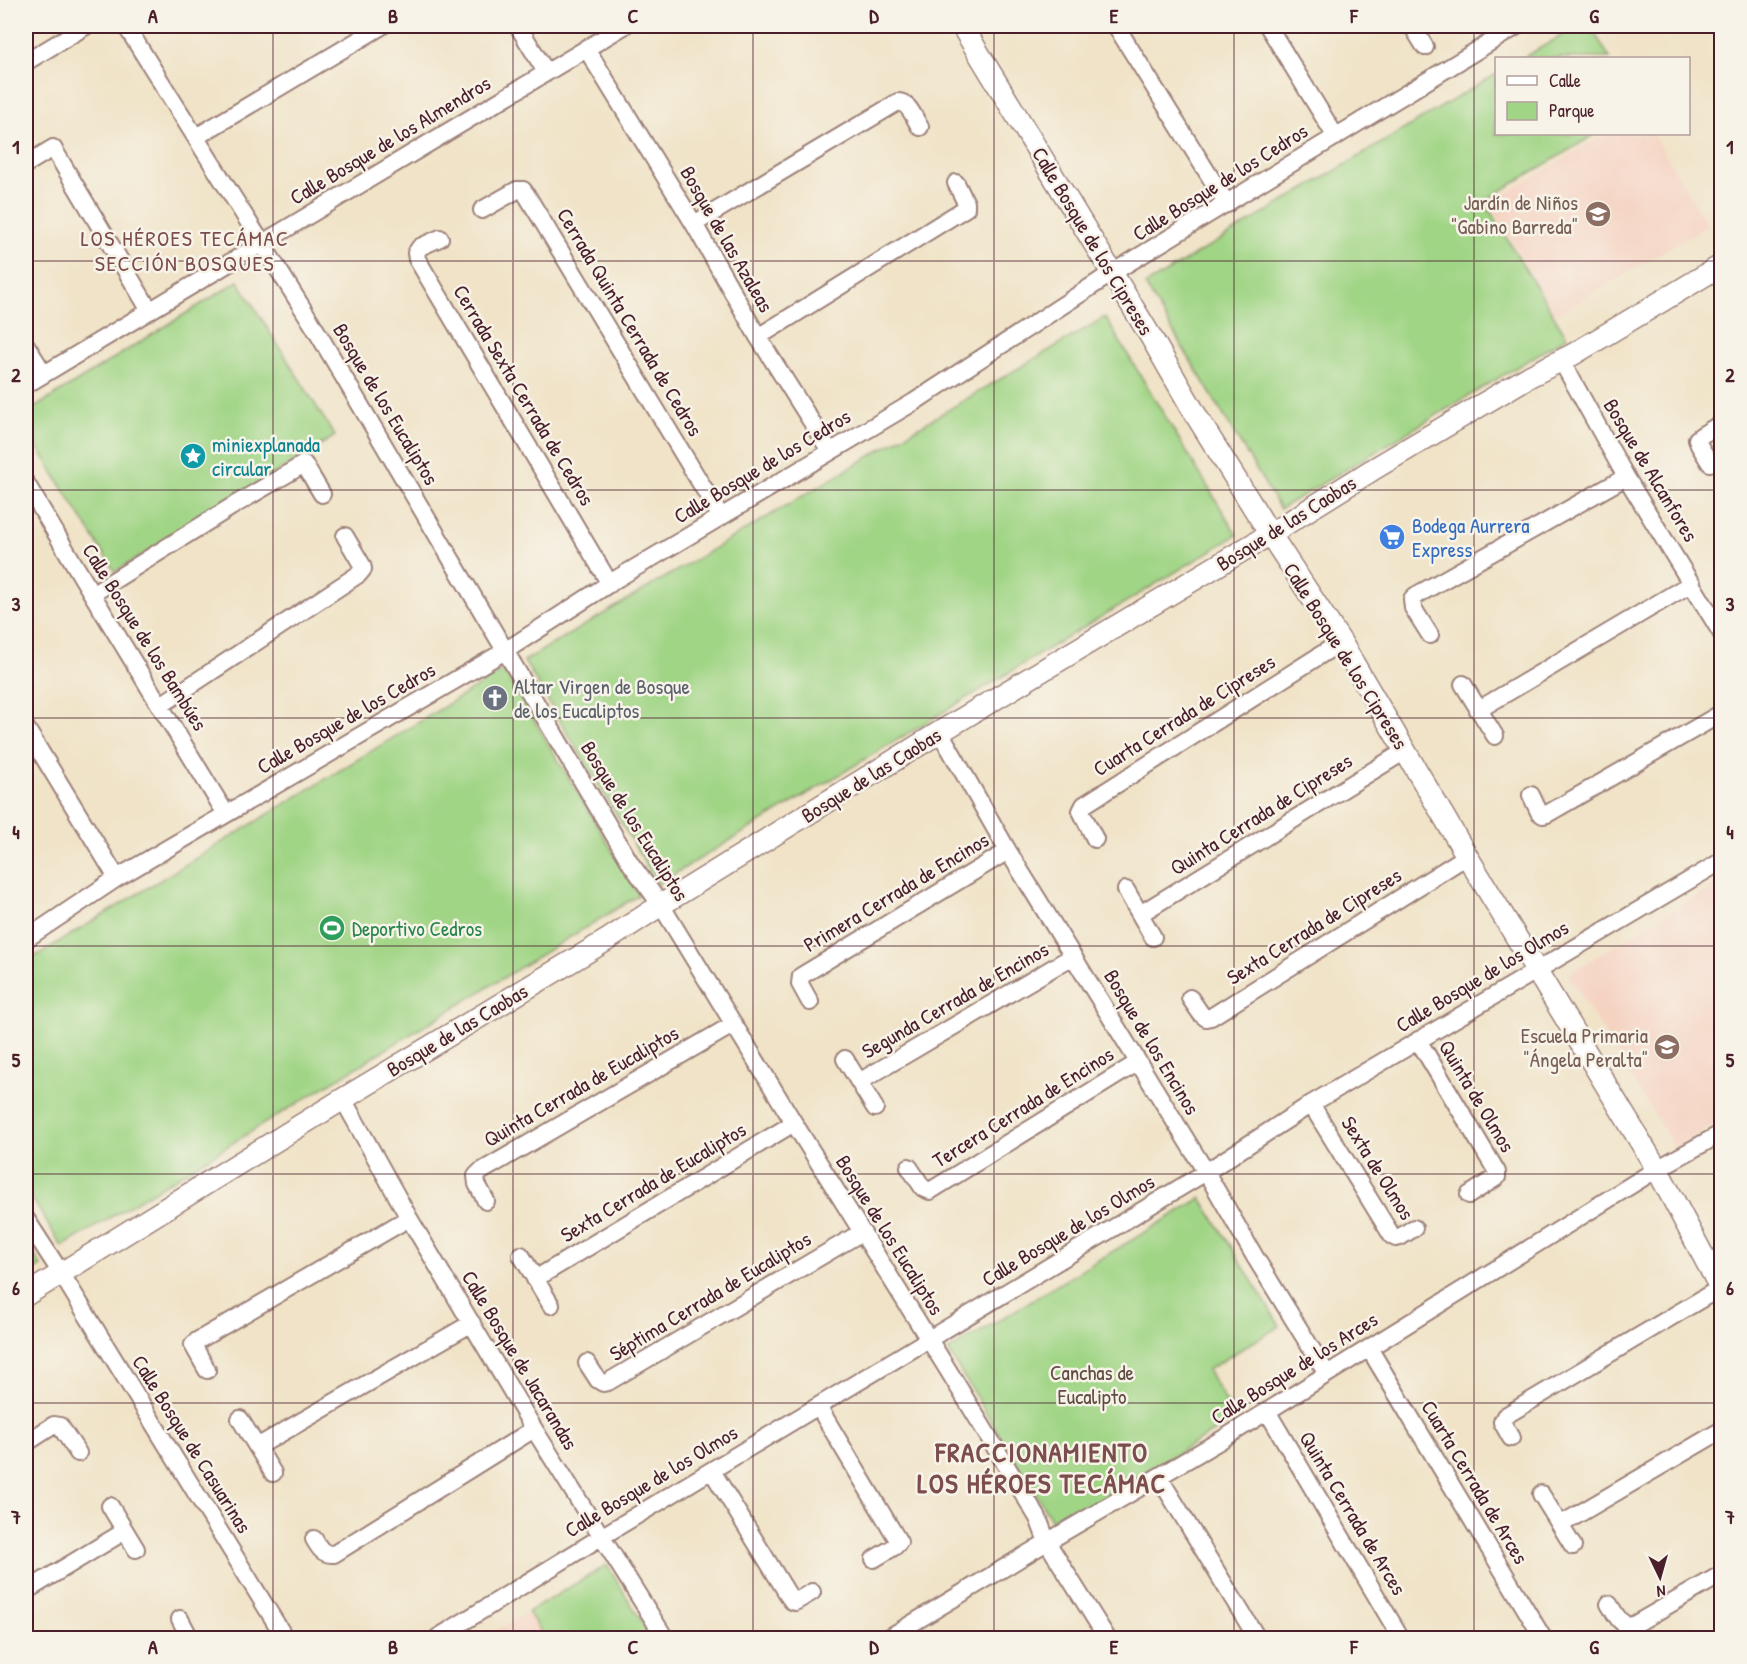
<svg xmlns="http://www.w3.org/2000/svg" width="1747" height="1664" font-family="'Patrick Hand',sans-serif">
<rect width="100%" height="100%" fill="#f7f3e8"/>
<filter id="ink" filterUnits="userSpaceOnUse"><feTurbulence type="fractalNoise" baseFrequency=".0167" numOctaves="2"/><feDisplacementMap in="SourceGraphic" scale="12" xChannelSelector="R" yChannelSelector="G"/><feConvolveMatrix kernelMatrix="1 2 1 2 8 2 1 2 1" color-interpolation-filters="sRGB"/></filter>
<filter id="wash" filterUnits="userSpaceOnUse"><feTurbulence type="fractalNoise" baseFrequency=".008" numOctaves="4" result="noise"/><feDisplacementMap in="SourceGraphic" scale="24" xChannelSelector="R" yChannelSelector="G"/><feGaussianBlur stdDeviation="1.35" result="paint"/><feColorMatrix in="noise" values="0 0 0 0 0 0 0 0 0 0 0 0 0 0 0 0 0 1.4 0 .05"/><feComposite in="paint" operator="in"/></filter>
<g filter="url(#wash)">
<rect width="100%" height="100%" fill="#f0e3c7"/>
<path fill="#f5d3c2" d="M1605 134H1653L1708 225 1556 315 1489 203Z
M1721 881V1120L1675 1149 1568 974Z
M528 1612 545 1638H484Z"/>
<path fill="#a1d586" stroke="#767a58" stroke-width="1.5" d="M1578 26H1590L1610 58H1523Z
M1496 74V134H1596L1484 201 1567 337 1280 509 1145 285Z
M238 281 335 436 115 572 26 429V413Z
M1105 317 1237 535 658 884 524 661Z
M504 670 639 895 62 1247 26 1189V962Z
M1201 1198 1280 1326 1207 1370 1236 1418 1056 1527 948 1351Z
M26 1240 41 1266 26 1275Z
M607 1565 652 1638H545L528 1612Z"/>
</g>
<g filter="url(#ink)">
<g fill="none" stroke-linecap="round" stroke-linejoin="round">
<defs>
<path id="minor" d="M126 26 313 325 631 864 661 905 794 1123 948 1370 1038 1518 1047 1542 1107 1638
M518 26 546 72
M1116 26 1227 204
M1268 26 1336 137
M1412 26 1425 47
M586 48 694 224 758 337 830 451
M26 62 86 26
M196 137 382 26
M28 163 53 148 150 311
M482 210 517 190H523L526 194 721 517
M694 224 898 102C909 102 914 118 920 127
M440 238 420 247 416 253 417 259 610 584
M758 337 966 208V203L956 183
M26 345 44 374
M1561 360 1626 477 1722 634
M26 385 624 26
M1710 463 1699 445 1697 439 1702 435 1722 423
M26 483 92 594 226 814
M92 594 231 507 304 464 322 494
M1430 635 1413 608 1412 599 1415 596 1626 477
M1463 684 1495 736
M161 705 359 574 363 569 362 565 345 536
M1478 710 1692 583
M26 728 117 878
M940 732 1008 851 1206 1172 1255 1257 1327 1374
M1531 795 1539 812 1543 815 1547 814 1722 713
M1095 839 1081 811 1084 805 1341 642
M1126 890 1153 937
M1140 914 1405 751
M26 939 117 878 505 651 618 578 914 402 1112 273 1517 26
M1190 998 1201 1014 1206 1018 1211 1017 1467 856
M810 1002 800 984 801 976 1008 851
M1418 1040 1497 1172V1177L1469 1195
M845 1059 875 1108
M859 1082 1073 956
M343 1099 409 1218 534 1429 665 1638
M1311 1104 1392 1236 1396 1238 1400 1237 1414 1228
M909 1167 923 1188 930 1191 1137 1063
M486 1201 477 1184 476 1176 480 1172 734 1024
M26 1219 61 1273 285 1638
M521 1255 551 1305
M535 1279 794 1123
M1369 1348 1543 1638
M587 1363 598 1380 603 1383 608 1382 862 1232
M207 1370 193 1345 197 1341 409 1218
M818 1406 899 1542 894 1547 874 1559
M1267 1411 1401 1638
M240 1419 273 1473
M1511 1438 1502 1422 1505 1416 1720 1288
M26 1443 54 1425 60 1426 78 1453
M257 1447 472 1323
M712 1471 792 1601 795 1602 812 1592
M1159 1477 1257 1638
M1541 1494 1573 1546
M110 1506 136 1549
M1560 1525 1722 1430
M314 1539C319 1548 323 1555 334 1554L534 1429
M26 1591 125 1531
M1609 1604C1615 1613 1620 1626 1632 1626L1722 1574
M180 1619 190 1638
M437 1638 601 1537 1206 1172 1311 1104 1722 861
M888 1638 1047 1542 1221 1440 1657 1169 1722 1133"/>
<path id="tertiary" d="M962 26 1151 337 1197 417 1270 534 1341 642 1467 856 1657 1169 1722 1291
M26 1295 343 1099 607 940 661 905 940 732 1270 534 1372 470 1530 376 1572 355 1722 265"/>
</defs>
<use href="#minor" stroke="#9d8179" stroke-width="20"/>
<use href="#tertiary" stroke="#9d8179" stroke-width="24"/>
<use href="#minor" stroke="#fff" stroke-width="16"/>
<use href="#tertiary" stroke="#fff" stroke-width="21"/>
</g>
</g>
<path fill="none" stroke="#4a1f2b" stroke-width="1.5" stroke-opacity="0.55" d="M273 26V1638M513 26V1638M753 26V1638M994 26V1638M1234 26V1638M1474 26V1638M26 261H1722M26 490H1722M26 718H1722M26 946H1722M26 1174H1722M26 1403H1722"/>
<defs>
<symbol id="school-disc" viewBox="-11 -11 22 22"><circle r="9.5" fill="#8d6e63" stroke="#f7f3e8"/><path d="M0-5L7-2L0 1L-7-2ZM-4 1L0 2.5L4 1V4Q0 6-4 4Z" fill="#fff"/></symbol>
<symbol id="sight-disc" viewBox="-11 -11 22 22"><circle r="9.5" fill="#0f9aa8" stroke="#f7f3e8"/><path d="M0-6L1.8-2.2L6-1.7L2.9 1.2L3.7 5.4L0 3.3L-3.7 5.4L-2.9 1.2L-6-1.7L-1.8-2.2Z" fill="#fff"/></symbol>
<symbol id="supermarket-disc" viewBox="-11 -11 22 22"><circle r="9.5" fill="#3f7fe0" stroke="#f7f3e8"/><path d="M-6-5.5h2.5l.6 2H6L4.5 2H-2.5L-4.4-4H-6ZM-1.5 3.2a1.3 1.3 0 1 0 .1 0ZM3 3.2a1.3 1.3 0 1 0 .1 0Z" fill="#fff"/></symbol>
<symbol id="church-disc" viewBox="-11 -11 22 22"><circle r="9.5" fill="#6b7280" stroke="#f7f3e8"/><path d="M-1.2-6h2.4v3.5h3.3v2.4h-3.3V6h-2.4V-.1h-3.3v-2.4h3.3Z" fill="#fff"/></symbol>
<symbol id="stadium-disc" viewBox="-11 -11 22 22"><circle r="9.5" fill="#2e9e5b" stroke="#f7f3e8"/><path d="M0-5a6.5 5 0 1 0 0 10a6.5 5 0 1 0 0-10ZM-3.5-1.8h7v3.6h-7Z" fill="#fff"/></symbol>
</defs>
<g fill-rule="evenodd">
<use href="#school-disc" x="1583" y="199" width="30" height="30"/>
<use href="#sight-disc" x="178" y="441" width="30" height="30"/>
<use href="#supermarket-disc" x="1377" y="522" width="30" height="30"/>
<use href="#church-disc" x="480" y="683" width="30" height="30"/>
<use href="#stadium-disc" x="317" y="913" width="30" height="30"/>
<use href="#school-disc" x="1652" y="1032" width="30" height="30"/>
</g>
<g text-anchor="middle" dominant-baseline="central" stroke-width="5" stroke-linejoin="round" paint-order="stroke">
<g font-size="21" fill="#4a1f2b" stroke="#f7f3e8">
<text transform="translate(390 140) rotate(-31)">Calle Bosque de los Almendros</text>
<text transform="translate(1220 182) rotate(-32)">Calle Bosque de los Cedros</text>
<text transform="translate(727 239) rotate(60)">Bosque de las Azaleas</text>
<text transform="translate(1093 241) rotate(59)">Calle Bosque de los Cipreses</text>
<text transform="translate(630 322) rotate(59)">Cerrada Quinta Cerrada de Cedros</text>
<text transform="translate(524 395) rotate(59)">Cerrada Sexta Cerrada de Cedros</text>
<text transform="translate(386 404) rotate(59)">Bosque de los Eucaliptos</text>
<text transform="translate(762 466) rotate(-31)">Calle Bosque de los Cedros</text>
<text transform="translate(1651 470) rotate(59)">Bosque de Alcanfores</text>
<text transform="translate(1286 523) rotate(-32)">Bosque de las Caobas</text>
<text transform="translate(145 637) rotate(58)">Calle Bosque de los Bambúes</text>
<text transform="translate(1346 656) rotate(58)">Calle Bosque de los Cipreses</text>
<text transform="translate(1184 715) rotate(-32)">Cuarta Cerrada de Cipreses</text>
<text transform="translate(346 718) rotate(-30)">Calle Bosque de los Cedros</text>
<text transform="translate(871 775) rotate(-32)">Bosque de las Caobas</text>
<text transform="translate(1261 814) rotate(-32)">Quinta Cerrada de Cipreses</text>
<text transform="translate(635 821) rotate(58)">Bosque de los Eucaliptos</text>
<text transform="translate(896 892) rotate(-31)">Primera Cerrada de Encinos</text>
<text transform="translate(1314 926) rotate(-32)">Sexta Cerrada de Cipreses</text>
<text transform="translate(1482 976) rotate(-31)">Calle Bosque de los Olmos</text>
<text transform="translate(955 1000) rotate(-30)">Segunda Cerrada de Encinos</text>
<text transform="translate(457 1030) rotate(-31)">Bosque de las Caobas</text>
<text transform="translate(1152 1042) rotate(59)">Bosque de los Encinos</text>
<text transform="translate(581 1086) rotate(-30)">Quinta Cerrada de Eucaliptos</text>
<text transform="translate(1477 1096) rotate(59)">Quinta de Olmos</text>
<text transform="translate(1023 1107) rotate(-32)">Tercera Cerrada de Encinos</text>
<text transform="translate(1378 1168) rotate(58)">Sexta de Olmos</text>
<text transform="translate(653 1182) rotate(-31)">Sexta Cerrada de Eucaliptos</text>
<text transform="translate(1068 1230) rotate(-31)">Calle Bosque de los Olmos</text>
<text transform="translate(890 1235) rotate(58)">Bosque de los Eucaliptos</text>
<text transform="translate(710 1296) rotate(-31)">Séptima Cerrada de Eucaliptos</text>
<text transform="translate(520 1360) rotate(59)">Calle Bosque de Jacarandas</text>
<text transform="translate(1294 1368) rotate(-32)">Calle Bosque de los Arces</text>
<text transform="translate(192 1444) rotate(58)">Calle Bosque de Casuarinas</text>
<text transform="translate(651 1481) rotate(-31)">Calle Bosque de los Olmos</text>
<text transform="translate(1475 1482) rotate(59)">Cuarta Cerrada de Arces</text>
<text transform="translate(1353 1513) rotate(59)">Quinta Cerrada de Arces</text>
</g>
<g font-size="21" fill="#785e54" stroke="#f7f3e8" text-anchor="end">
<text x="1578" y="202">Jardín de Niños<tspan x="1578" dy="24">"Gabino Barreda"</tspan></text>
<text x="1648" y="1035">Escuela Primaria<tspan x="1648" dy="24">"Ángela Peralta"</tspan></text>
</g>
<g font-size="21" fill="#0d838f" stroke="#f7f3e8" text-anchor="start">
<text x="212" y="444">miniexplanada<tspan x="212" dy="24">circular</tspan></text>
</g>
<g font-size="21" fill="#366cbe" stroke="#f7f3e8" text-anchor="start">
<text x="1412" y="525">Bodega Aurrera<tspan x="1412" dy="24">Express</tspan></text>
</g>
<g font-size="21" fill="#5b616d" stroke="#f7f3e8" text-anchor="start">
<text x="514" y="686">Altar Virgen de Bosque<tspan x="514" dy="24">de los Eucaliptos</tspan></text>
</g>
<g font-size="21" fill="#27864d" stroke="#f7f3e8" text-anchor="start">
<text x="352" y="928">Deportivo Cedros</text>
</g>
<g font-size="21" fill="#604c42" stroke="#f7f3e8">
<text x="1092" y="1372">Canchas de<tspan x="1092" dy="24">Eucalipto</tspan></text>
</g>
<g font-size="22" letter-spacing="1.5" fill="#7c4d4d" stroke="#f7f3e8">
<text x="185" y="238">LOS HÉROES TECÁMAC<tspan x="185" dy="25">SECCIÓN BOSQUES</tspan></text>
</g>
<g font-size="27" font-weight="bold" letter-spacing="1.5" fill="#7c4d4d" stroke="#f7f3e8">
<text x="1042" y="1452">FRACCIONAMIENTO<tspan x="1042" dy="31">LOS HÉROES TECÁMAC</tspan></text>
</g>
</g>
<rect width="1747" height="1664" fill="none" stroke="#f7f3e8" stroke-width="66"/>
<rect x="1495" y="57" width="195" height="78" fill="#f7f3e8" stroke="#b29e9c" stroke-width="1.5"/>
<rect x="1507" y="76" width="30" height="9" fill="#ffffff" stroke="#b29e9c" stroke-width="1.5"/>
<text x="1549" y="87" font-size="18" fill="#4a1f2b">Calle</text>
<rect x="1507" y="102" width="30" height="18" fill="#a1d586" stroke="#b29e9c" stroke-width="1.5"/>
<text x="1549" y="117" font-size="18" fill="#4a1f2b">Parque</text>
<g transform="translate(1660 1577) rotate(175)" stroke="#f7f3e8" stroke-width="4.5" paint-order="stroke">
<path d="M0-4.5L10 22L0 15L-10 22Z" fill="#4a1f2b"/>
<text y="-9" font-size="16" font-weight="bold" text-anchor="middle" fill="#4a1f2b">N</text>
</g>
<rect x="33" y="33" width="1681" height="1598" fill="none" stroke="#4a1f2b" stroke-width="2"/>
<g font-size="20" text-anchor="middle" font-weight="bold" fill="#4a1f2b">
<text x="153" y="23">A</text>
<text x="393" y="23">B</text>
<text x="633" y="23">C</text>
<text x="874" y="23">D</text>
<text x="1114" y="23">E</text>
<text x="1354" y="23">F</text>
<text x="1594" y="23">G</text>
<text x="16" y="154">1</text>
<text x="1730" y="154">1</text>
<text x="16" y="382">2</text>
<text x="1730" y="382">2</text>
<text x="16" y="611">3</text>
<text x="1730" y="611">3</text>
<text x="16" y="839">4</text>
<text x="1730" y="839">4</text>
<text x="16" y="1067">5</text>
<text x="1730" y="1067">5</text>
<text x="16" y="1295">6</text>
<text x="1730" y="1295">6</text>
<text x="16" y="1524">7</text>
<text x="1730" y="1524">7</text>
<text x="153" y="1654">A</text>
<text x="393" y="1654">B</text>
<text x="633" y="1654">C</text>
<text x="874" y="1654">D</text>
<text x="1114" y="1654">E</text>
<text x="1354" y="1654">F</text>
<text x="1594" y="1654">G</text>
</g>
</svg>
